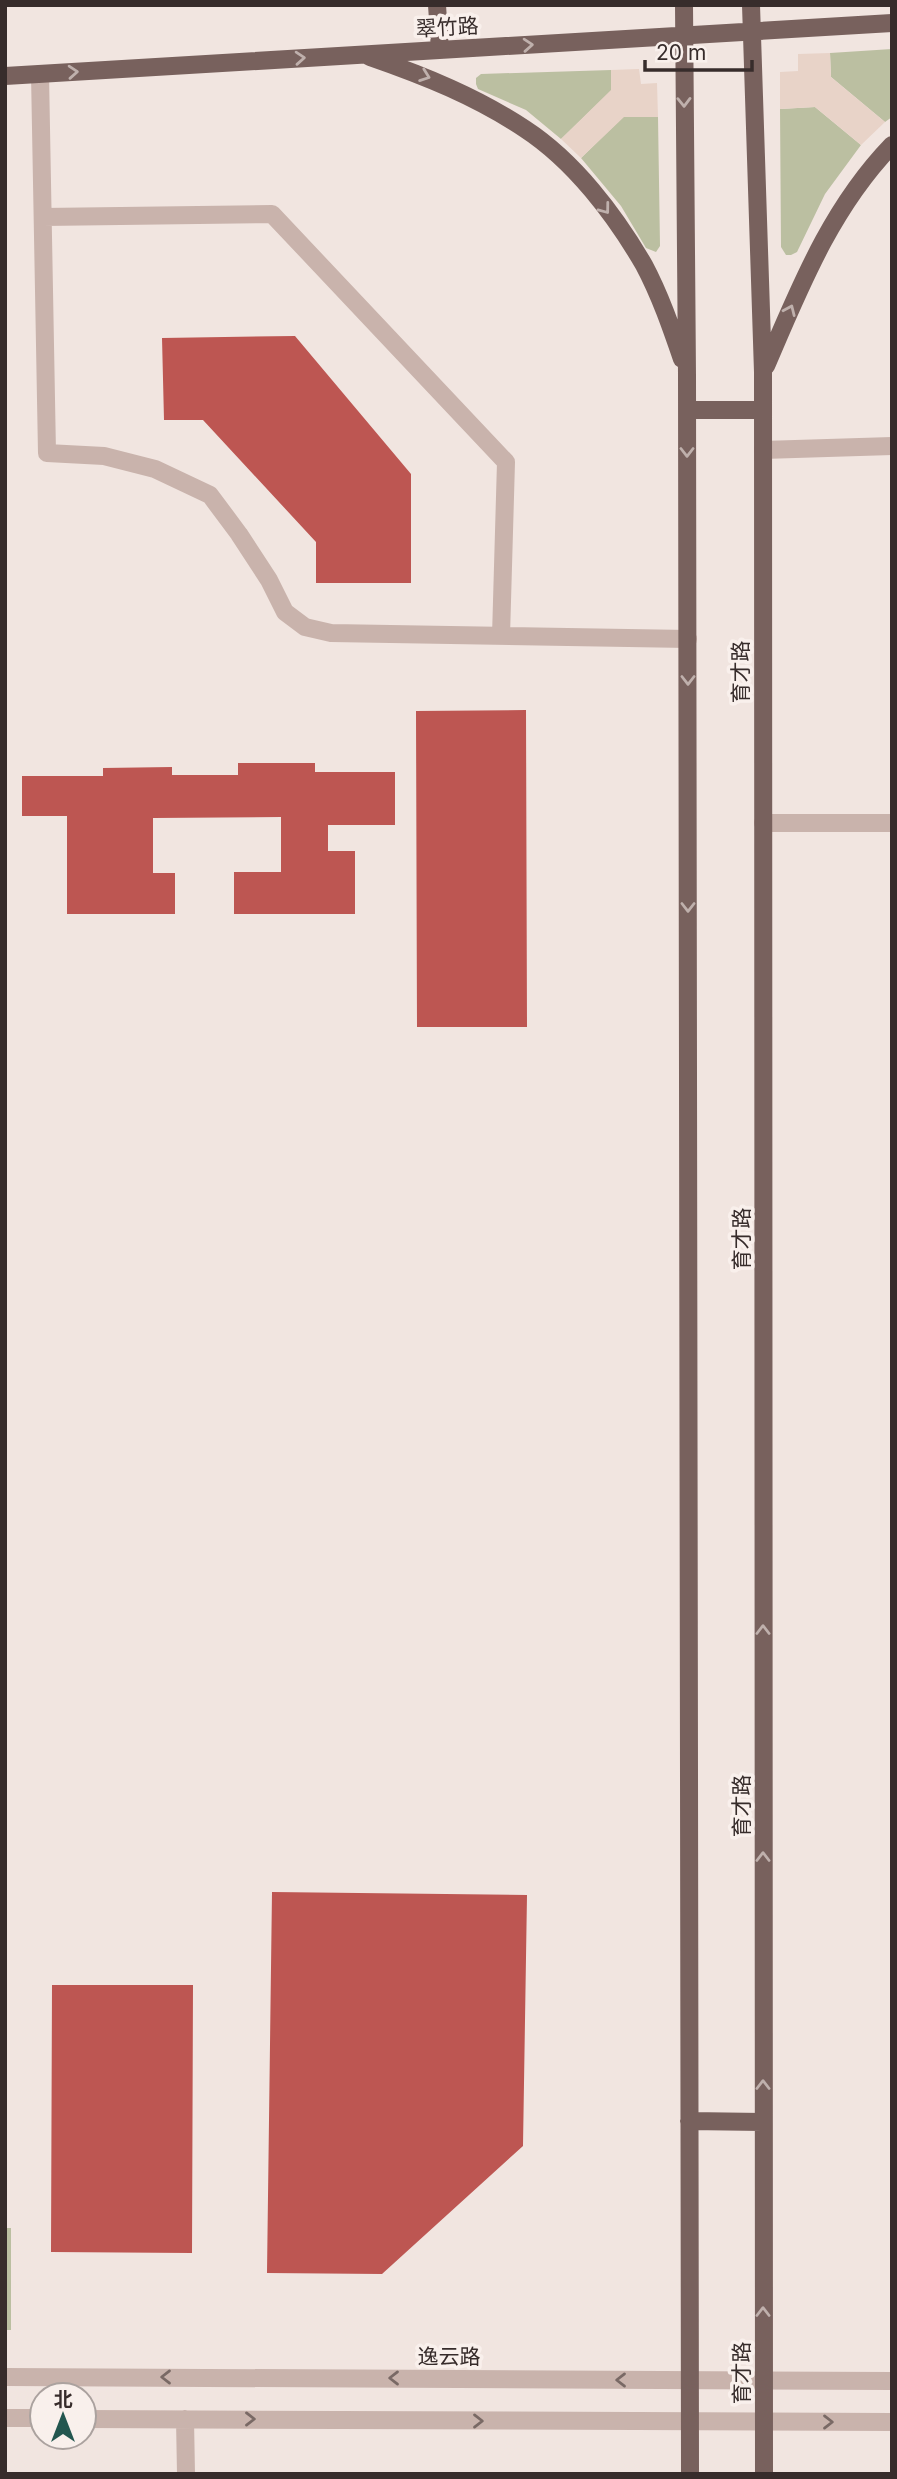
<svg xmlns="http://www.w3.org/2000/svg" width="897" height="2479" font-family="Inter,'Noto Sans SC',sans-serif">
<rect width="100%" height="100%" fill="#f1e5e0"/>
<path fill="#bbbfa1" d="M892 49V117L885 122 831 77 830 53Z
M611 70 612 90 561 139 526 110 478 89 476 84V78L481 74Z
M815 107 861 145 825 194 797 252 791 255H786L781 247 780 109Z
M624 116 658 117 660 246 656 252 646 248 621 206 581 158Z
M5 2228H11V2330H5Z"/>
<path fill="#e8d3c8" d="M830 53 831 77 885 122 861 145 815 107 780 109V72L798 71V54Z
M639 69 641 84 657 83 658 117H624L581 158 561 139 611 90V70Z"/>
<path fill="#bd5652" d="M295 336 411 474V583H316V542L203 420H164L162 338Z
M526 710 527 1027H417L416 711Z
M238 763H315V772H395V825H328V851H355V914H234V872H281V817L153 818V873H175V914H67V816H22V776H103V768L172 767V775H238Z
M272 1892 527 1895 523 2146 382 2274 267 2273Z
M52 1985H193L192 2253 51 2252Z"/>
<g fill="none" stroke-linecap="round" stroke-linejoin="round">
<path stroke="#c9b3ac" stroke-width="18" d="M40 74 47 453 104 456 155 469 210 495 239 534 269 580 285 612 305 627 331 633 688 639
M43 217 272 214 506 462 501 636
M763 450 892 446
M763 823H892
M5 2377 892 2381
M5 2418H42
M84 2419 892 2422
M185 2419 186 2474"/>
<path stroke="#78615d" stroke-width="18" d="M437 5 440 50
M684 5 687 375 690 2474
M751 5 763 372 764 2474
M370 57C425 76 477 97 525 129 574 161 615 215 644 265 660 295 671 327 682 359
M5 76 892 23
M766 366C800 287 831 208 892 145
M687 410H763
M689 2121 763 2122"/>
</g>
<defs><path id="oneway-chevron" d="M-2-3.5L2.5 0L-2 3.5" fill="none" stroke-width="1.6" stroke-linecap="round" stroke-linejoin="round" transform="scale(1.75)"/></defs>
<g stroke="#bfb0ac">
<use href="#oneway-chevron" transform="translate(528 45) rotate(-4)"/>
<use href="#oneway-chevron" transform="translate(300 58) rotate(-4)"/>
<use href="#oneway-chevron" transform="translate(73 72) rotate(-4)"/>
<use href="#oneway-chevron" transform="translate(425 76) rotate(20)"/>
<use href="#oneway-chevron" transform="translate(684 102) rotate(89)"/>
<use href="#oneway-chevron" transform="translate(605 209) rotate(53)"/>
<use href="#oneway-chevron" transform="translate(790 310) rotate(-66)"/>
<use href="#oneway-chevron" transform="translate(687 452) rotate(90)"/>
<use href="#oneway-chevron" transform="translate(688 680) rotate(90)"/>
<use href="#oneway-chevron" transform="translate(688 907) rotate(90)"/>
<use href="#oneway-chevron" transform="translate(763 1630) rotate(-90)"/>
<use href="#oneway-chevron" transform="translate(763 1857) rotate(-90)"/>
<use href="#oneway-chevron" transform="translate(763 2085) rotate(-90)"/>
<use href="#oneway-chevron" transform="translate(763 2312) rotate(-90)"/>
</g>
<g stroke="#796965">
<use href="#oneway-chevron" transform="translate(166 2377) rotate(-180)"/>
<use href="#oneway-chevron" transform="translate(394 2378) rotate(-180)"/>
<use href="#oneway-chevron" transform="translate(621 2380) rotate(-180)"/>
<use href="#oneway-chevron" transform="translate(250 2419)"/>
<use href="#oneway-chevron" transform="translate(478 2421)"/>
<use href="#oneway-chevron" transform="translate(828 2422)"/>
</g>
<g text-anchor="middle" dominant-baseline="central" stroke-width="7" stroke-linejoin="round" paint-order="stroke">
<g font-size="21" fill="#372c2b" stroke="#f9f0ec">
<text transform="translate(447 27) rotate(-3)">翠竹路</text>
<text transform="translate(740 672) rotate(-90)">育才路</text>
<text transform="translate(741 1239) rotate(-90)">育才路</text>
<text transform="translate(741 1806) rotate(-90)">育才路</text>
<text x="449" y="2356">逸云路</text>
<text transform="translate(741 2373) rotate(-90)">育才路</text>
</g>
</g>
<rect width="897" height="2479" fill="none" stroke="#372c2b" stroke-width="14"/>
<g transform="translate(63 2416)"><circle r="33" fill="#f9f0ec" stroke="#aba29f" stroke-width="2"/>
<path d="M0-5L12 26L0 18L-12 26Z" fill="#23564f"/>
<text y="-10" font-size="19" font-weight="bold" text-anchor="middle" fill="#372c2b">北</text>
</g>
<path d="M645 60v10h107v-10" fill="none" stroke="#372c2b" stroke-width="3.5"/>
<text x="656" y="60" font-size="21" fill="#372c2b" stroke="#f9f0ec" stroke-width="5" paint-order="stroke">20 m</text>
</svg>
